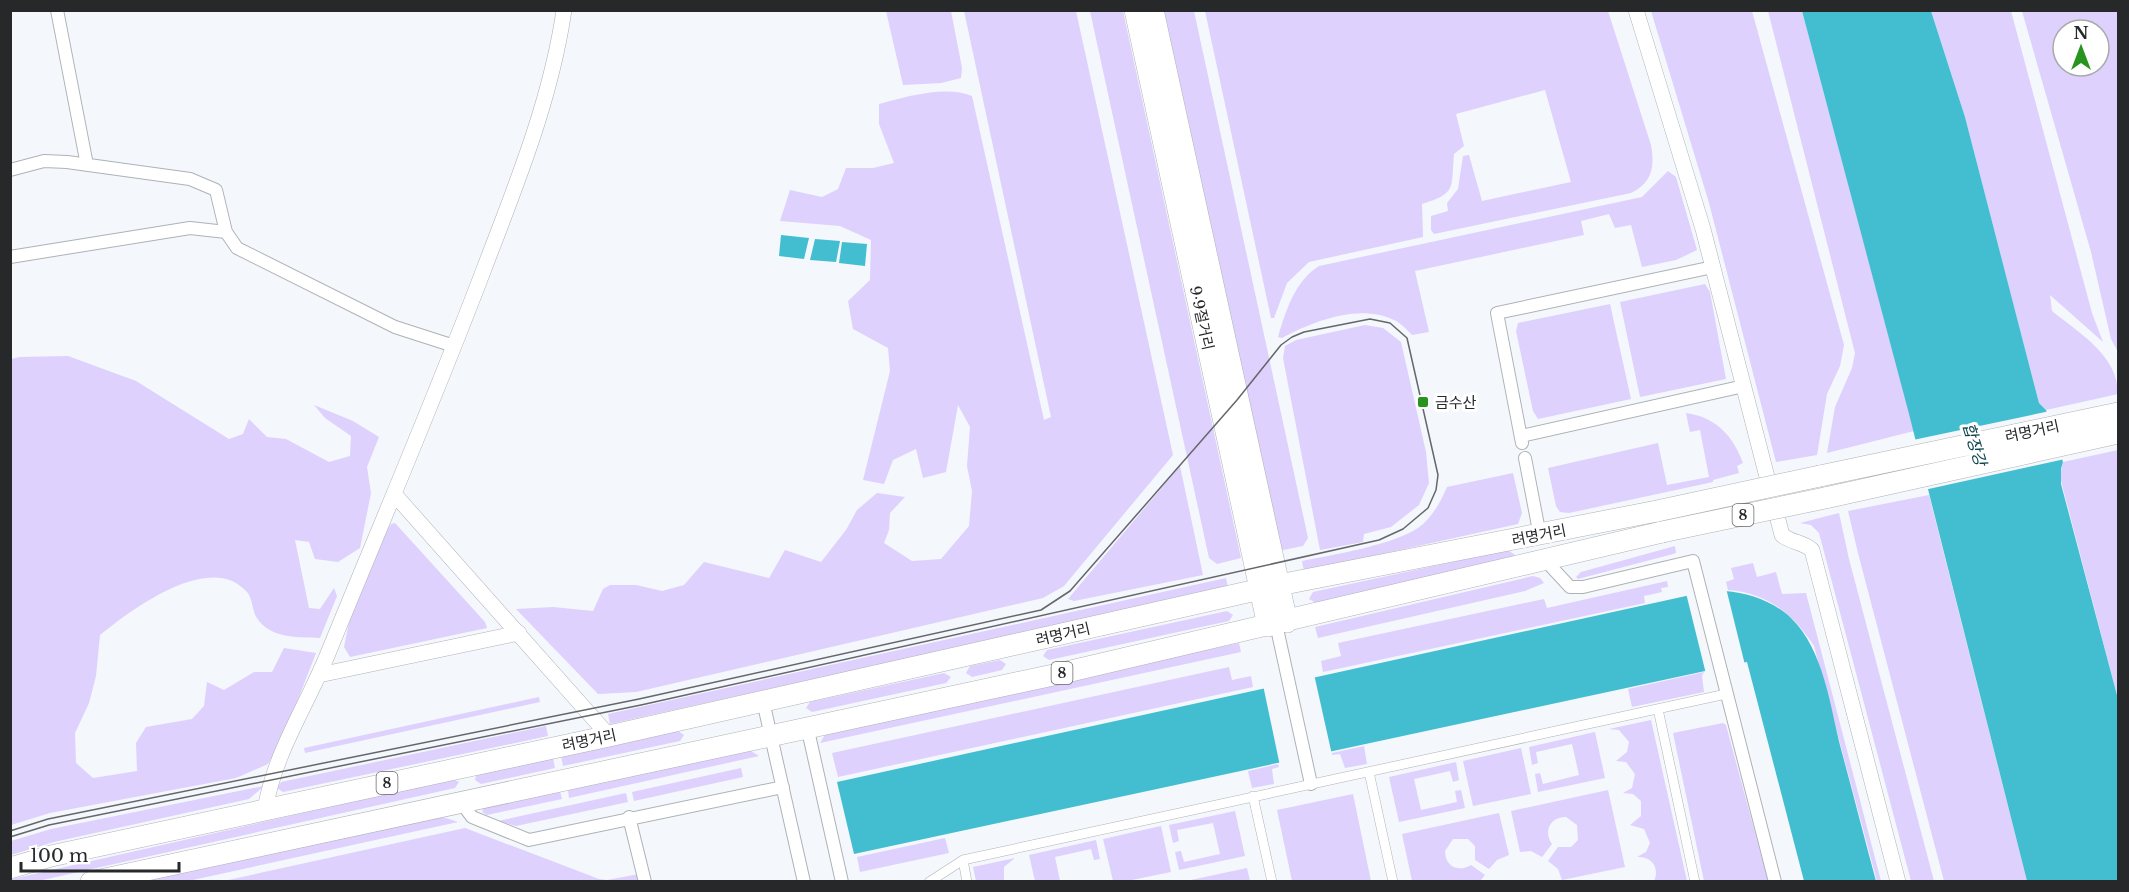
<svg xmlns="http://www.w3.org/2000/svg" width="2129" height="892" font-family="'Libre Baskerville','Noto Sans KR',serif">
<rect width="100%" height="100%" fill="#f4f7fb"/>
<path fill="#ded1fd" fill-rule="evenodd" d="M886 11H951L962 68 961 78 941 83 903 85Z
M964 11H1076L1173 455 1064 586 1043 598 636 692 598 694 516 609 553 607 593 611 603 589 610 585H636L662 591 684 585 704 562 769 578 785 550 821 562 846 530 857 510 877 493 905 497 890 513 889 530 884 543 912 561 941 559 969 526 972 491 967 466 970 427 958 405 946 472 923 478 916 449 893 460 884 484 863 480 890 371 888 348 853 329 848 301 870 280 871 240 840 226 780 221 790 190 822 197 838 189 846 168H873L894 163 879 124V104C906 97 945 85 972 96L1044 420 1051 417Z
M1090 11H1123L1241 558 1217 564 1209 558Z
M1162 11H1194L1308 538 1303 546 1278 551Z
M1205 11H1608L1651 145C1655 167 1652 183 1631 193L1434 234 1431 230V216L1448 211 1447 203 1458 189 1463 156 1469 155 1482 201 1571 182 1545 90 1456 114 1464 146 1454 154C1451 189 1457 193 1422 204L1423 237 1309 262 1287 283 1274 318H1271Z
M1651 11H1752L1844 345 1840 366 1827 394 1817 455 1776 462 1709 203Z
M1768 11H1802L1914 431 1827 453 1835 407 1852 368 1855 353Z
M1931 11H2011L2092 313 2103 342 2050 295 2052 311C2079 333 2118 355 2118 394L2046 410 2039 403 1965 117Z
M2022 11H2118V352L2111 339 2091 252ZM2063 30H2099V66H2063Z
M1668 171 1676 177 1697 250 1676 260 1642 267 1631 225 1615 228 1609 214 1581 221 1584 235 1415 271 1429 332 1412 335C1407 330 1401 323 1394 320 1360 303 1313 321 1282 338L1278 337C1286 310 1295 281 1319 266L1642 197Z
M1705 284 1710 292 1726 379 1640 397 1620 302Z
M1610 304 1631 399 1538 419 1533 411 1516 331 1518 323Z
M1365 325 1383 328 1401 342 1426 452 1429 483 1419 505 1391 527 1364 534 1363 542 1320 550 1283 358 1285 346 1296 340Z
M68 356 136 381 229 439 243 434 249 419 267 437 286 439 329 462 350 456 351 436 325 418 314 405 353 421 379 437 367 467 371 493 360 548 338 562 315 559 309 542 295 540 309 608 320 609 334 588 337 596 320 638C299 637 270 639 257 618 252 611 253 599 247 592 210 550 131 610 100 635L96 676 89 703 75 733 76 763 93 778 137 771 136 743 146 727 192 719 204 706 207 682 224 690 254 672H272L284 648 316 653 283 738 268 764 236 778 50 813 11 825V359L20 357Z
M1686 413C1716 417 1733 436 1743 463L1737 466 1739 473 1713 480V482L1569 513 1560 512 1556 506 1548 468 1658 443 1667 485 1709 477 1700 430 1690 432Z
M2118 450V699L2060 477 2063 462Z
M1180 466 1203 575 1074 601 1068 599Z
M1513 473 1522 513 1518 524 1304 571 1302 561C1332 555 1393 545 1418 528 1432 518 1440 503 1447 487Z
M1929 495 2027 881H1944L1858 553 1848 511Z
M1839 513 1849 559 1934 881H1911L1819 533 1811 525 1800 523Z
M395 523 485 622 487 628 350 657 344 647 352 607 387 530 391 524Z
M1675 546 1676 553 1673 554 1578 579 1576 577 1581 572Z
M1508 550 1515 555 1510 561 1316 603 1309 599 1313 592Z
M1753 563 1757 577 1776 572 1782 594 1806 593 1881 881H1877L1814 646C1793 614 1768 593 1728 590L1726 582 1734 579 1731 568Z
M1533 576 1540 578 1544 583 1525 591 1318 638 1315 627Z
M1226 578 1228 588 610 724 608 714Z
M1667 581 1668 587 1661 588 1662 592 1644 596 1645 603 1323 672 1321 661 1341 656 1338 643 1544 599 1547 608Z
M1227 611 1233 615 1229 621 1049 660 1043 656 1047 650Z
M1239 643 1241 652 820 743 826 733 831 731Z
M1000 660 1006 664 1002 670 972 677 966 673 970 666Z
M1229 667 1232 680 1251 676 1253 687 838 777 832 753Z
M1704 672 1702 676 1704 692 1632 707 1628 689Z
M944 673 951 677 946 683 812 712 806 708 810 702Z
M539 697 540 702 305 753 304 748Z
M1651 720 1687 881H1654C1660 868 1652 856 1637 857L1646 852 1650 843 1644 829 1630 825 1641 816V801L1633 794 1623 793 1632 788 1635 774 1626 762 1616 761 1627 752 1629 742 1619 730 1609 729Z
M1723 723 1726 725 1768 881H1704L1673 733Z
M546 726 548 736 283 792 277 788 281 782Z
M678 731 684 735 680 741 563 766 561 756Z
M1595 732 1605 778 1538 792 1535 774 1540 773 1543 784 1579 775 1572 744 1536 752 1538 763 1532 765 1529 747Z
M1364 746 1367 764 1345 768 1340 754 1332 755V753Z
M1521 748 1531 794 1473 806 1463 761Z
M743 751H751L759 756 569 798 568 789Z
M553 758 555 768 481 784 475 780 476 775Z
M1456 762 1459 780 1453 782 1450 771 1414 779 1421 810 1457 802 1455 791 1461 790 1465 808 1399 822 1389 777Z
M1278 764 1279 767 1272 769 1274 784 1252 788 1248 771Z
M741 768 743 777 634 801 632 792Z
M453 779 459 782 455 788 38 881H12V879Z
M264 786 249 799 54 842 11 855V841L51 829Z
M1608 790 1625 867 1562 880 1558 869 1548 861 1558 847H1571L1578 840 1577 825 1566 817C1550 817 1543 831 1552 844L1542 857 1531 851 1520 852 1511 811Z
M560 791 562 799 487 815 482 812 484 807Z
M626 793 628 802 516 826 498 821Z
M1353 794 1371 881H1292L1277 810Z
M1235 811 1245 856 1179 870 1175 852 1181 851 1184 862 1220 854 1213 823 1177 830 1179 841 1173 843 1169 825Z
M1499 813 1509 855 1497 860 1489 869 1475 860V846L1468 839H1453L1445 851C1445 866 1458 873 1471 865L1485 875 1480 881H1412L1402 834Z
M433 818H446L458 822 188 881 141 882Z
M1161 826 1171 872 1127 881H1113L1103 839Z
M465 828 599 879 607 880 639 874 641 882H219Z
M945 838 949 853 860 872 857 857Z
M1096 840 1100 859 1094 860 1091 849 1055 857 1060 881H1035L1029 855Z
M1015 858 1004 867V881H976L973 867Z
M1247 868 1250 881H1186Z"/>
<path fill="#43bed0" d="M1802 11H1931L1965 117 2039 403 2046 410 2063 462 2061 469V484L2118 699V881H2027L1909 414Z
M781 235 809 238 804 259 779 256Z
M815 239 840 241 836 262 810 260Z
M842 242 867 244 865 266 839 263Z
M1725 591C1749 593 1773 601 1791 618 1824 650 1830 706 1841 749 1853 793 1864 837 1876 881H1804L1747 662 854 854 837 782 1686 596Z"/>
<path fill="#f4f7fb" d="M2050 411 2065 459 1924 490 1913 440Z
M1726 588 1745 665 1706 674 1686 593Z
M1314 674 1332 755 1280 766 1263 685Z"/>
<g fill="none" stroke-linecap="round" stroke-linejoin="round">
<defs>
<path id="pedestrian" d="M1658 709 1695 882
M1369 772 1393 882
M1253 796 1272 882
M963 860 967 882
M929 882 963 860 1726 694"/>
<path id="minor" d="M57 10 87 165
M10 170 44 161 67 162 190 179 216 190 226 232 237 248 395 327 454 346
M10 257 190 228 226 232
M1521 436 1744 386
M1522 443 1497 313 1713 267
M1525 458 1540 536
M1545 560 1570 587H1583L1693 561 1775 882
M1276 624 1311 784
M763 701 804 882
M807 726 842 882
M460 801 472 817 529 840 783 787
M629 817 645 882"/>
<path id="tertiary" d="M1636 10 1703 229 1782 535C1792 543 1803 542 1812 550L1898 882
M395 495 609 736
M319 675 519 633
M265 810C274 753 308 704 329 651 381 524 435 398 484 269 516 185 551 100 564 10"/>
<path id="trunk" d="M1135 10 1268 626
M1153 10 1287 622
M1820 476 2118 413
M1825 498 2118 433
M10 868 51 856 609 736 1279 585 1657 511
M91 882 1058 674 1662 532"/>
</defs>
<use href="#pedestrian" stroke="#afb2b5" stroke-width="10"/>
<use href="#minor" stroke="#afb2b5" stroke-width="14"/>
<use href="#tertiary" stroke="#afb2b5" stroke-width="16"/>
<use href="#trunk" stroke="#afb2b5" stroke-width="22"/>
<use href="#pedestrian" stroke="#fff" stroke-width="9"/>
<use href="#minor" stroke="#fff" stroke-width="12"/>
<use href="#tertiary" stroke="#fff" stroke-width="15"/>
<use href="#trunk" stroke="#fff" stroke-width="21"/>
<path stroke="#65676a" stroke-width="1.5" d="M10 831 48 819 639 699 1041 610 1070 591 1237 400 1281 345 1292 337 1304 332 1370 319 1390 323 1407 338 1438 475 1436 490 1428 508 1403 529 1379 540 641 705 49 825 10 837"/>
<defs>
<path id="trunk-bridge" d="M1657 511 1820 476
M1662 532 1825 498"/>
</defs>
<use href="#trunk-bridge" stroke="#afb2b5" stroke-width="22" stroke-linecap="butt"/>
<use href="#trunk-bridge" stroke="#fff" stroke-width="21"/>
</g>
<rect fill="#29941d" stroke="#fff" stroke-width="2" x="1417" y="396" width="12" height="12" rx="3"/>
<g text-anchor="middle" dominant-baseline="central" stroke-width="6" stroke-linejoin="round" paint-order="stroke">
<g fill="#fff" stroke="#68686a" stroke-width="1.5">
<rect x="1732.5" y="504" width="21" height="22" rx="4.5"/>
<rect x="1051.5" y="662" width="21" height="22" rx="4.5"/>
<rect x="376.5" y="772" width="21" height="22" rx="4.5"/>
</g>
<g font-size="14" font-weight="bold" fill="#27282a">
<text x="1743" y="515">8</text>
<text x="1062" y="673">8</text>
<text x="387" y="783">8</text>
</g>
<g font-size="15" fill="#27282a" stroke="#fff">
<text transform="translate(1202 318) rotate(78)">9·9절거리</text>
<text transform="translate(2032 431) rotate(-12)">려명거리</text>
<text transform="translate(1539 535) rotate(-11)">려명거리</text>
<text transform="translate(1063 634) rotate(-13)">려명거리</text>
<text transform="translate(589 740) rotate(-12)">려명거리</text>
</g>
<g font-size="15" fill="#27282a" stroke="#fff" text-anchor="start">
<text x="1435" y="402">금수산</text>
</g>
<g font-size="16" font-style="italic" fill="#0d444c" stroke="#fff">
<text transform="translate(1975 444) rotate(73)">합장강</text>
</g>
</g>
<rect width="2129" height="892" fill="none" stroke="#27282a" stroke-width="24"/>
<g transform="translate(2081 48)"><circle r="28" fill="#ffffff" stroke="#a9a9aa" stroke-width="1.5"/>
<path d="M0-4.5L10 22L0 15L-10 22Z" fill="#29941d"/>
<text y="-9" font-size="16" font-weight="bold" text-anchor="middle" fill="#27282a">N</text>
</g>
<path d="M21 862v9h158v-9" fill="none" stroke="#27282a" stroke-width="3"/>
<text x="30" y="862" font-size="18" fill="#27282a" stroke="#ffffff" stroke-width="4.5" paint-order="stroke">100 m</text>
</svg>
